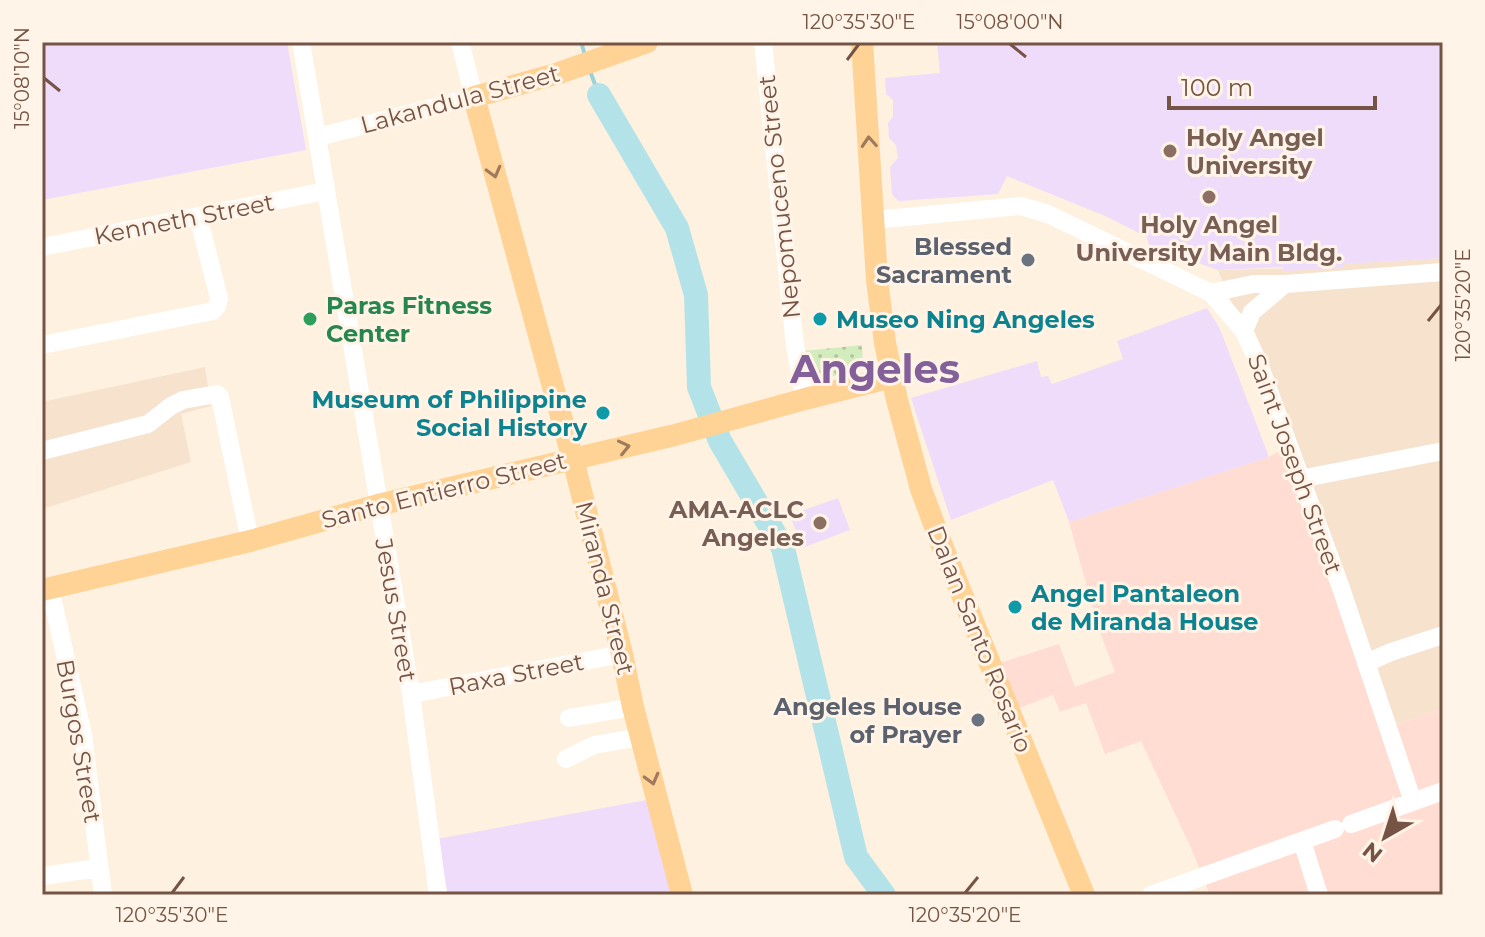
<svg xmlns="http://www.w3.org/2000/svg" width="1485" height="937" font-family="Montserrat,sans-serif">
<defs>
<pattern id="park-dots" width="8" height="8" patternUnits="userSpaceOnUse" patternTransform="scale(2)"><rect width="8" height="8" fill="#d2ecbd"/><path d="M2 2h.1M6 6h.1" fill="none" stroke="#afc29b" stroke-width="1.8" stroke-linecap="round"/></pattern>
</defs>
<rect width="100%" height="100%" fill="#fef1df"/>
<path fill="#f6e2cd" d="M1443 258V709L1388 727 1247 339 1218 270 1343 267 1342 264Z
M205 367 211 406 181 414 191 462 42 509V402Z"/>
<path fill="#ffddd2" d="M1285 448 1389 727 1443 709V895H1210L1191 848 1141 741 1105 754 1086 703 1060 712 1053 695 1014 710 997 664 1059 644 1075 687 1115 672 1098 627 1069 522 1269 457Z"/>
<path fill="#eedcfa" d="M42 42H287L306 150 42 200Z
M937 42H1443V258L1343 264V268L1284 271 1283 267 1218 270 1149 245 1147 237 1105 216 1007 176 998 194 899 201 893 196 892 193 890 167 898 158 896 145 889 138 888 123 893 117V100L886 94 885 78 940 73Z
M1207 308 1220 329 1269 457 1069 522 1053 480 951 520 911 398 1037 361 1041 377 1048 376 1052 384 1123 359 1117 341Z
M838 498 850 530 802 548 790 515Z
M657 798 676 895H448L437 839Z"/>
<path fill="url(#park-dots)" d="M862 345 863 368 808 383 804 351Z"/>
<g fill="none" stroke-linecap="round" stroke-linejoin="round">
<path stroke="#98d3db" stroke-width="4" d="M581 42 585 55
M590 71 599 95"/>
<path stroke="#b3e3e8" stroke-width="24" d="M599 95 677 228 696 295 699 387 720 441 783 548 856 857 884 895"/>
<path stroke="#fff" stroke-width="18" d="M301 42 411 694 438 895
M763 42 795 346 805 399
M318 137 474 97 460 42
M874 220 1021 206 1048 214 1211 293 1244 331 1259 364 1341 588 1413 802
M42 247 326 191
M1211 293 1253 284H1285L1443 272
M1244 331 1252 312 1285 284
M42 345 213 311 217 306 219 298 198 216
M42 451 148 424 171 406 183 400 217 394 220 397 250 541
M1300 479 1443 451
M50 588 83 735 103 895
M1366 663 1391 652 1443 635
M411 694 622 654
M569 718 633 707
M566 759 594 745 641 737
M1351 824 1443 791
M1302 841 1319 895
M42 876 99 868
M1151 895 1335 829"/>
<path stroke="#ffd395" stroke-width="22" d="M647 42 559 73 474 97 576 471 622 654 633 707 682 895
M862 42 877 280 885 343 897 400 921 489 941 543 1084 895
M42 590 250 541 378 505 675 435 805 399 892 377"/>
</g>
<defs><path id="oneway-chevron" d="M-2-3.5L2.5 0L-2 3.5" fill="none" stroke-width="1.6" stroke-linecap="round" stroke-linejoin="round" transform="scale(2)"/></defs>
<g stroke="#9f7a5d">
<use href="#oneway-chevron" transform="translate(869 142) rotate(-94)"/>
<use href="#oneway-chevron" transform="translate(494 172) rotate(75)"/>
<use href="#oneway-chevron" transform="translate(624 447) rotate(-13)"/>
<use href="#oneway-chevron" transform="translate(652 779) rotate(75)"/>
</g>
<path fill="none" stroke="#765445" stroke-width="3" d="M1010 44 1026 57M847 60 859 44M44 78 60 91M1428 321 1441 305M172 893 184 877M965 893 978 877"/>
<g fill="#8d6e63" stroke="#fff4e7" stroke-width="3">
<circle cx="1170" cy="151" r="8"/>
<circle cx="1209" cy="197" r="8"/>
<circle cx="820" cy="523" r="8"/>
</g>
<g fill="#6b7280" stroke="#fff4e7" stroke-width="3">
<circle cx="1028" cy="260" r="8"/>
<circle cx="978" cy="720" r="8"/>
</g>
<circle fill="#2e9e5b" stroke="#fff4e7" stroke-width="3" cx="310" cy="319" r="8"/>
<g fill="#0f9aa8" stroke="#fff4e7" stroke-width="3">
<circle cx="820" cy="319" r="8"/>
<circle cx="603" cy="413" r="8"/>
<circle cx="1015" cy="607" r="8"/>
</g>
<g text-anchor="middle" dominant-baseline="central" stroke-width="6" stroke-linejoin="round" paint-order="stroke">
<g font-size="24" fill="#765445" stroke="#fff4e7">
<text transform="translate(460 99) rotate(-15)">Lakandula Street</text>
<text transform="translate(779 197) rotate(-96)">Nepomuceno Street</text>
<text transform="translate(184 219) rotate(-11)">Kenneth Street</text>
<text transform="translate(1295 464) rotate(70)">Saint Joseph Street</text>
<text transform="translate(444 490) rotate(-14)">Santo Entierro Street</text>
<text transform="translate(605 588) rotate(76)">Miranda Street</text>
<text transform="translate(396 610) rotate(80)">Jesus Street</text>
<text transform="translate(980 639) rotate(68)">Dalan Santo Rosario</text>
<text transform="translate(516 674) rotate(-11)">Raxa Street</text>
<text transform="translate(79 741) rotate(80)">Burgos Street</text>
</g>
<g font-size="24" font-weight="bold" fill="#785e54" stroke="#fff4e7" text-anchor="start">
<text x="1186" y="137">Holy Angel<tspan x="1186" dy="28">University</tspan></text>
<text x="1209" y="224" text-anchor="middle">Holy Angel<tspan x="1209" dy="28">University Main Bldg.</tspan></text>
<text x="804" y="509" text-anchor="end">AMA-ACLC<tspan x="804" dy="28">Angeles</tspan></text>
</g>
<g font-size="24" font-weight="bold" fill="#5b616d" stroke="#fff4e7" text-anchor="end">
<text x="1012" y="246">Blessed<tspan x="1012" dy="28">Sacrament</tspan></text>
<text x="962" y="706">Angeles House<tspan x="962" dy="28">of Prayer</tspan></text>
</g>
<g font-size="24" font-weight="bold" fill="#27864d" stroke="#fff4e7" text-anchor="start">
<text x="326" y="305">Paras Fitness<tspan x="326" dy="28">Center</tspan></text>
</g>
<g font-size="24" font-weight="bold" fill="#0d838f" stroke="#fff4e7" text-anchor="start">
<text x="836" y="319">Museo Ning Angeles</text>
<text x="587" y="399" text-anchor="end">Museum of Philippine<tspan x="587" dy="28">Social History</tspan></text>
<text x="1031" y="593">Angel Pantaleon<tspan x="1031" dy="28">de Miranda House</tspan></text>
</g>
<g font-size="40" font-weight="bold" fill="#84609a" stroke="#fff4e7">
<text x="875" y="368">Angeles</text>
</g>
</g>
<rect width="1485" height="937" fill="none" stroke="#fff4e7" stroke-width="88"/>
<g transform="translate(1385 837) rotate(219)" stroke="#fff4e7" stroke-width="6" paint-order="stroke">
<path d="M0-6L14 30L0 20L-14 30Z" fill="#765445"/>
<text y="-12" font-size="22" font-weight="bold" text-anchor="middle" fill="#765445">N</text>
</g>
<path d="M1169 96v12h206v-12" fill="none" stroke="#765445" stroke-width="4"/>
<text x="1181" y="96" font-size="24" fill="#765445" stroke="#fff4e7" stroke-width="6" paint-order="stroke">100 m</text>
<rect x="44" y="44" width="1397" height="849" fill="none" stroke="#765445" stroke-width="3"/>
<g font-size="20" text-anchor="middle" fill="#765445">
<text x="859" y="29">120°35'30"E</text>
<text x="1010" y="29">15°08'00"N</text>
<text transform="translate(22 78) rotate(-90)" y="7">15°08'10"N</text>
<text transform="translate(1463 305) rotate(-90)" y="7">120°35'20"E</text>
<text x="172" y="922">120°35'30"E</text>
<text x="965" y="922">120°35'20"E</text>
</g>
</svg>
